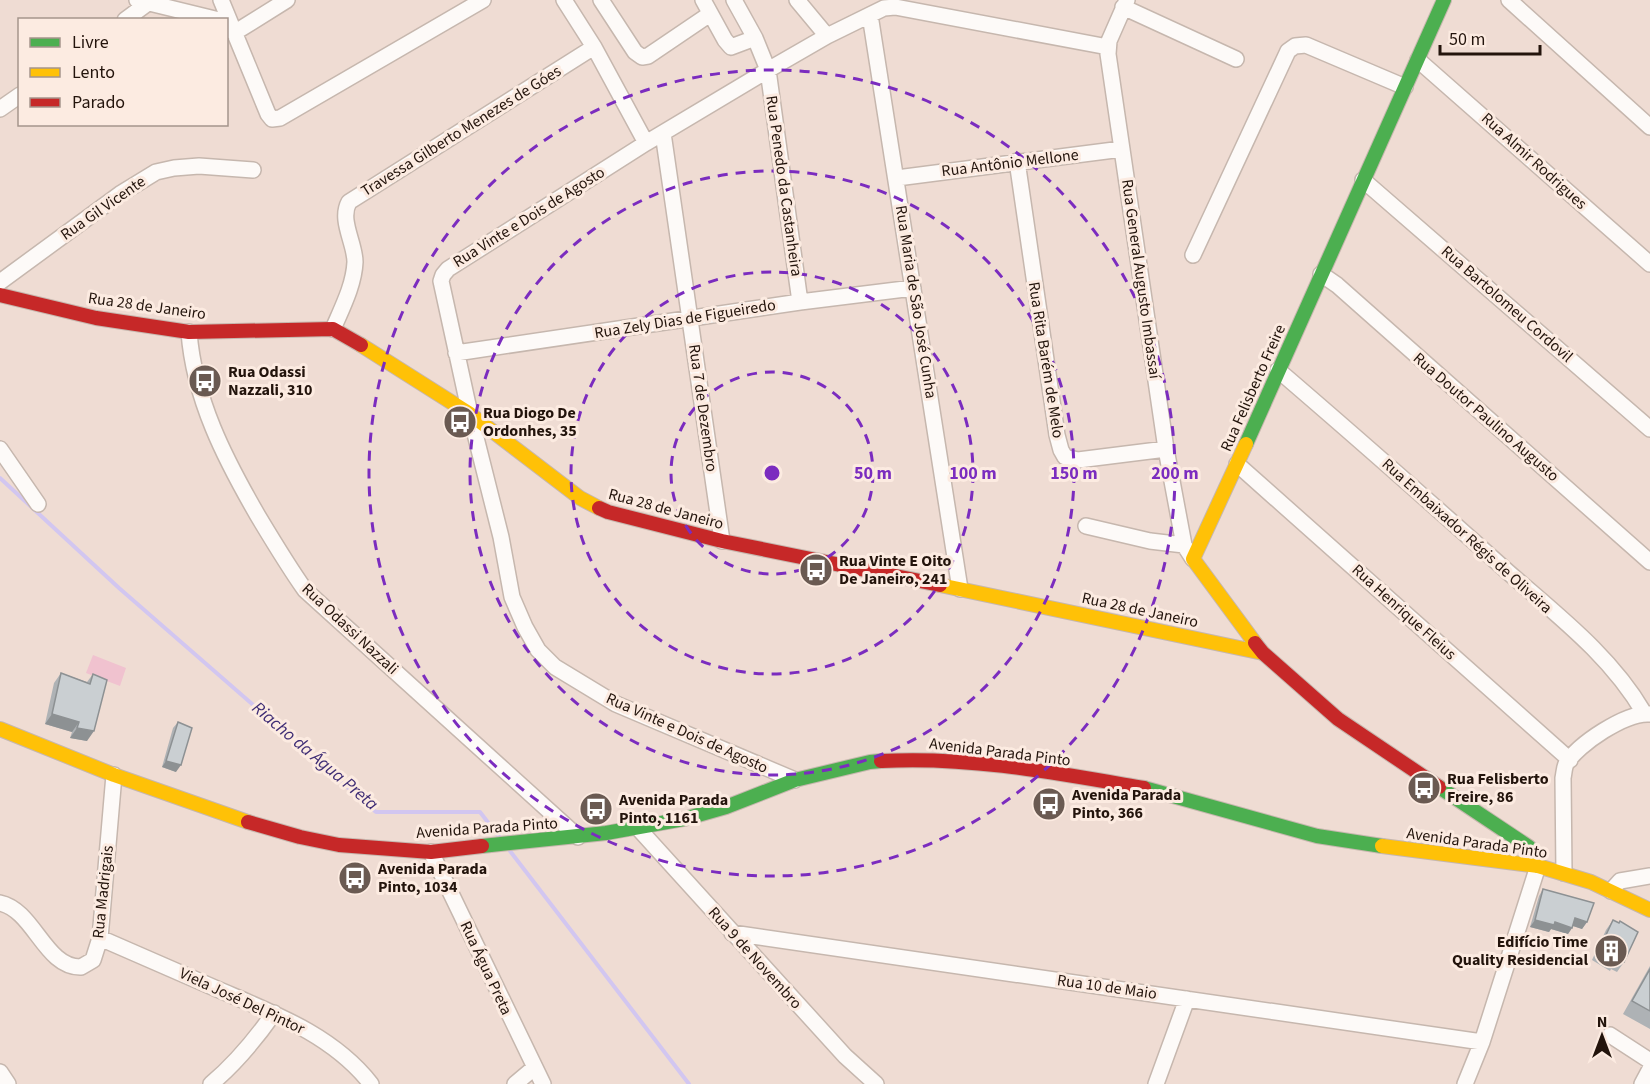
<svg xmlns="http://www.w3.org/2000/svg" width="1650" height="1084" font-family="'Source Sans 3',sans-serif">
<rect width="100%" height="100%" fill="#efdcd3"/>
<path fill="#f0c2cf" d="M93 655 126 668 120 686 86 673Z"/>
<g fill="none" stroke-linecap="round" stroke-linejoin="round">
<path stroke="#d2c6f0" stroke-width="4" d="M0 478 119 588 376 812H480L500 838
M510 851 689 1084"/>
<defs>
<path id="street" d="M137 0 219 20
M221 0 268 114 272 119 280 118 483 0
M564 0 594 47 646 143
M601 0 635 52 642 57 648 56 710 14
M703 0 725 40 731 47 755 38
M734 0 755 38 768 70 800 302
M797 0 827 36
M1127 0 1109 41 1108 54 1166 449 1184 545 1193 559
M1509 0 1650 127
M1123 7 1236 59
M870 15 960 589
M125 20 148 3
M234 33 287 0
M1418 60 1650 264
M0 109 20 95
M663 133 722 541
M1017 161 1057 435 1061 450 1065 457 1078 460 1166 449
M897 178 1122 149
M1363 180 1650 429
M1193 255 1288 51 1295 46 1306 45 1405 87
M1321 274 1337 285 1650 562
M0 282 120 194 156 172 174 168 199 166 253 170
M333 329C342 308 354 285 355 262 355 243 339 220 349 202L594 47
M189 332C194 399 225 459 258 516 273 541 288 566 305 590L578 837
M456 353 800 302 913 288
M1278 370C1355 436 1432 504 1508 572 1557 615 1611 656 1644 713
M0 449 38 504
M1237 464 1570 760
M1086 526 1150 541 1184 545
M795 780 616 704 555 667 538 650 525 627 512 597 501 537 470 414 441 281 443 275 448 269 646 143 768 70 827 36 884 8 895 7 1108 47
M638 828 845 1056 876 1084
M431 852 543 1084
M1564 873 1563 778C1564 774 1564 768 1566 764 1578 744 1626 712 1650 714
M1611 891 1620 881 1650 876
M0 903C34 910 45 968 81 967L93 960 100 938 114 775
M732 933 1482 1042
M100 938C139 955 178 972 217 989 273 1013 333 1035 371 1084
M1610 1035 1650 1061
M0 1072 8 1084
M211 1084C236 1063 255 1040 274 1013
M515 1084 534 1068
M1156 1084 1187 999
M1465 1084 1482 1042 1538 866
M1642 1084 1650 1069"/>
<path id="fast" d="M1246 444 1444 0
M1439 787 1529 847 1538 866
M1144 788 1317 836 1382 846
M482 846 606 833 684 819 726 807 795 780 870 762 881 761"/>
<path id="slow" d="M361 345 470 414 580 498 599 508
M1246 444 1193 559 1255 643
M940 585 1263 653
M0 729 114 775 248 822
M1382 846 1538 866 1591 882 1650 910"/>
<path id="jam" d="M0 295 96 318 189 332 333 329 361 345
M599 508 608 512 722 541 940 585
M1255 643 1263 653 1338 719 1439 787
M881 761C969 756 1057 773 1144 788
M248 822 300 837 339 845 431 852 482 846"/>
</defs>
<use href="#street" stroke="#c6b7ae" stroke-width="18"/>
<use href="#fast" stroke="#c6b7ae" stroke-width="16"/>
<use href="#slow" stroke="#c6b7ae" stroke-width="16"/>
<use href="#jam" stroke="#c6b7ae" stroke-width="16"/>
<use href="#street" stroke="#fdfaf8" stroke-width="15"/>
<use href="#fast" stroke="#4caf50" stroke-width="14"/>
<use href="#slow" stroke="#ffc107" stroke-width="14"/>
<use href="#jam" stroke="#c62828" stroke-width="14"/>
</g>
<path fill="#aeb2b5" d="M61 673 87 682 93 674 87 741 70 738 72 732 45 724 54 683Z
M178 722 176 772 162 767 173 728Z
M1543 889 1587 922 1582 929 1573 926 1568 934 1551 929 1549 932 1530 927 1539 896Z
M1613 920 1619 923 1620 921 1624 962 1617 972 1611 969 1610 971 1592 960 1606 930Z
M1650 966V1029L1623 1014Z"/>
<path fill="#8d9193" d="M52 714 79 722 72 732 45 724Z
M77 728 94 731 87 741 70 738Z
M166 761 181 765 176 772 162 767Z
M1575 918 1587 922 1582 929 1570 925Z
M1535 920 1555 922 1572 928 1568 934 1551 929 1549 932 1530 927Z"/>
<path fill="#cacfd2" stroke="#8d9193" stroke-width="1.5" d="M61 673 90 684 93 674 107 680 94 731 77 728 79 722 52 714Z
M178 722 192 728 181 765 166 761Z
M1543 889 1594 903 1587 922 1575 918 1572 928 1555 922 1554 925 1535 920Z
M1613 920 1619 923 1620 921 1638 932 1624 962 1618 959 1617 961 1599 950Z
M1650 969V1011L1632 1001Z"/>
<g fill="none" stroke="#7b2cbf" stroke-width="3" stroke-dasharray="10 8">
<circle cx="772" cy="473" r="101"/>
<circle cx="772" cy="473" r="201"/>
<circle cx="772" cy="473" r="302"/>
<circle cx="772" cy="473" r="403"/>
</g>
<defs>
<symbol id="bus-disc" viewBox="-11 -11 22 22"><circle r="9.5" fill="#6a5a52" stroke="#fcebe1"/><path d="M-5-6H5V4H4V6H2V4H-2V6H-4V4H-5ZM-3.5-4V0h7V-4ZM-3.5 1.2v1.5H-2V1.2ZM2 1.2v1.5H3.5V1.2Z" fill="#fff"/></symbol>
<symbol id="building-disc" viewBox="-11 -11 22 22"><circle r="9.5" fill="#6a5a52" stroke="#fcebe1"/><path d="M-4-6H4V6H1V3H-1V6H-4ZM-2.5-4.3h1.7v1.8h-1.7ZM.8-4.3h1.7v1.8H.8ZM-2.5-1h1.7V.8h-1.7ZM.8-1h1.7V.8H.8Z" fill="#fff"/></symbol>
</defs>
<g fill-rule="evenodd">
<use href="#bus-disc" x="186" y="362" width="38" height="38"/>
<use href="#bus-disc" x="441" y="403" width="38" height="38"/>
<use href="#bus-disc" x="797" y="551" width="38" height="38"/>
<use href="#bus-disc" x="1405" y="769" width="38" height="38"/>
<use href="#bus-disc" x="1030" y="785" width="38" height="38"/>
<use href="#bus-disc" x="577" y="790" width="38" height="38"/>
<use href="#bus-disc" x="336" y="859" width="38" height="38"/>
<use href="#building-disc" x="1592" y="932" width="38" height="38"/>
</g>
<g text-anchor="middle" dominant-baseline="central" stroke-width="6" stroke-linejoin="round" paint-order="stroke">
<g font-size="16" fill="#23140c" stroke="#fcebe1">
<text transform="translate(461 131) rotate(-32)">Travessa Gilberto Menezes de Góes</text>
<text transform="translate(1534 161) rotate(42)">Rua Almir Rodrigues</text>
<text transform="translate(1010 163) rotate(-7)">Rua Antônio Mellone</text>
<text transform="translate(784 186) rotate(82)">Rua Penedo da Castanheira</text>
<text transform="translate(103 208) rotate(-35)">Rua Gil Vicente</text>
<text transform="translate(529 217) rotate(-32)">Rua Vinte e Dois de Agosto</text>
<text transform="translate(1141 279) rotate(82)">Rua General Augusto Imbassaí</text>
<text transform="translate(916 302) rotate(81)">Rua Maria de São José Cunha</text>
<text transform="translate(1507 304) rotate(41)">Rua Bartolomeu Cordovil</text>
<text transform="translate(147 306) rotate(8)">Rua 28 de Janeiro</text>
<text transform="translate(685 319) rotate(-9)">Rua Zely Dias de Figueiredo</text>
<text transform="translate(1046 360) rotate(81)">Rua Rita Barém de Melo</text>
<text transform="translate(1253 388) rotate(-66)">Rua Felisberto Freire</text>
<text transform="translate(703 408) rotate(82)">Rua 7 de Dezembro</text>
<text transform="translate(1486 417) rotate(41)">Rua Doutor Paulino Augusto</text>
<text transform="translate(666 509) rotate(15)">Rua 28 de Janeiro</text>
<text transform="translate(1467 536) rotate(42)">Rua Embaixador Régis de Oliveira</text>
<text transform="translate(1140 610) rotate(12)">Rua 28 de Janeiro</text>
<text transform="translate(1404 612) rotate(42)">Rua Henrique Fleius</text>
<text transform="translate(350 629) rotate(43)">Rua Odassi Nazzali</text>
<text transform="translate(687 733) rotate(24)">Rua Vinte e Dois de Agosto</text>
<text transform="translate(1000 752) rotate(7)">Avenida Parada Pinto</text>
<text transform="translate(487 828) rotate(-4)">Avenida Parada Pinto</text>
<text transform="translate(1477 843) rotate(8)">Avenida Parada Pinto</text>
<text transform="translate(103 892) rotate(-84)">Rua Madrigais</text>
<text transform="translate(755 958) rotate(48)">Rua 9 de Novembro</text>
<text transform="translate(486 968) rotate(65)">Rua Água Preta</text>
<text transform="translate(1107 987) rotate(8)">Rua 10 de Maio</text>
<text transform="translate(242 1001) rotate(25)">Viela José Del Pintor</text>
</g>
<g font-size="16" font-weight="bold" fill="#23140c" stroke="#fcebe1" text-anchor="start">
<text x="228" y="372">Rua Odassi<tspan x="228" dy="18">Nazzali, 310</tspan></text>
<text x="483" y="413">Rua Diogo De<tspan x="483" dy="18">Ordonhes, 35</tspan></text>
<text x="839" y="561">Rua Vinte E Oito<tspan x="839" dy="18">De Janeiro, 241</tspan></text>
<text x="1447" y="779">Rua Felisberto<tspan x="1447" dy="18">Freire, 86</tspan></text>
<text x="1072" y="795">Avenida Parada<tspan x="1072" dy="18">Pinto, 366</tspan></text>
<text x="619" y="800">Avenida Parada<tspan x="619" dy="18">Pinto, 1161</tspan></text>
<text x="378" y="869">Avenida Parada<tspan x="378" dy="18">Pinto, 1034</tspan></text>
<text x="1588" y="942" text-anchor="end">Edifício Time<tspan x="1588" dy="18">Quality Residencial</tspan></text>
</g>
<g font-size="18" font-style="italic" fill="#3f2d75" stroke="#fcebe1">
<text transform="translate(315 756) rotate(40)">Riacho da Água Preta</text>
</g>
</g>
<circle cx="772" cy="473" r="9" fill="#7b2cbf" stroke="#fcebe1" stroke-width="3"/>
<g font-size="18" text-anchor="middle" font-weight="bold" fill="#7b2cbf" stroke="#fcebe1" stroke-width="6" stroke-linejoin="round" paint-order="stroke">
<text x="873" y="479">50 m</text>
<text x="973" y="479">100 m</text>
<text x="1074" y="479">150 m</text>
<text x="1175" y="479">200 m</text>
</g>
<rect x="18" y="18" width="210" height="108" fill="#fcebe1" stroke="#a5958c" stroke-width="1.5"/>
<rect x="30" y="38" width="30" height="9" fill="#4caf50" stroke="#a5958c" stroke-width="1.5"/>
<text x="72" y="48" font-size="18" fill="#23140c">Livre</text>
<rect x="30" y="68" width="30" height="9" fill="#ffc107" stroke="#a5958c" stroke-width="1.5"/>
<text x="72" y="78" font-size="18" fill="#23140c">Lento</text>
<rect x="30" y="98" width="30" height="9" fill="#c62828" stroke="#a5958c" stroke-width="1.5"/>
<text x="72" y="108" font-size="18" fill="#23140c">Parado</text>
<g transform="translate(1602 1036)" stroke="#fcebe1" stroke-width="4.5" paint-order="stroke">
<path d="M0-4.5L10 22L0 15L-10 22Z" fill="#23140c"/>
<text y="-9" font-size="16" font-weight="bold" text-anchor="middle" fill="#23140c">N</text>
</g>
<path d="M1440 45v9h100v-9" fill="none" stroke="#23140c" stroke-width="3"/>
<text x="1449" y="45" font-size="18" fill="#23140c" stroke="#fcebe1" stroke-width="4.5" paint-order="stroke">50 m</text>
</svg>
